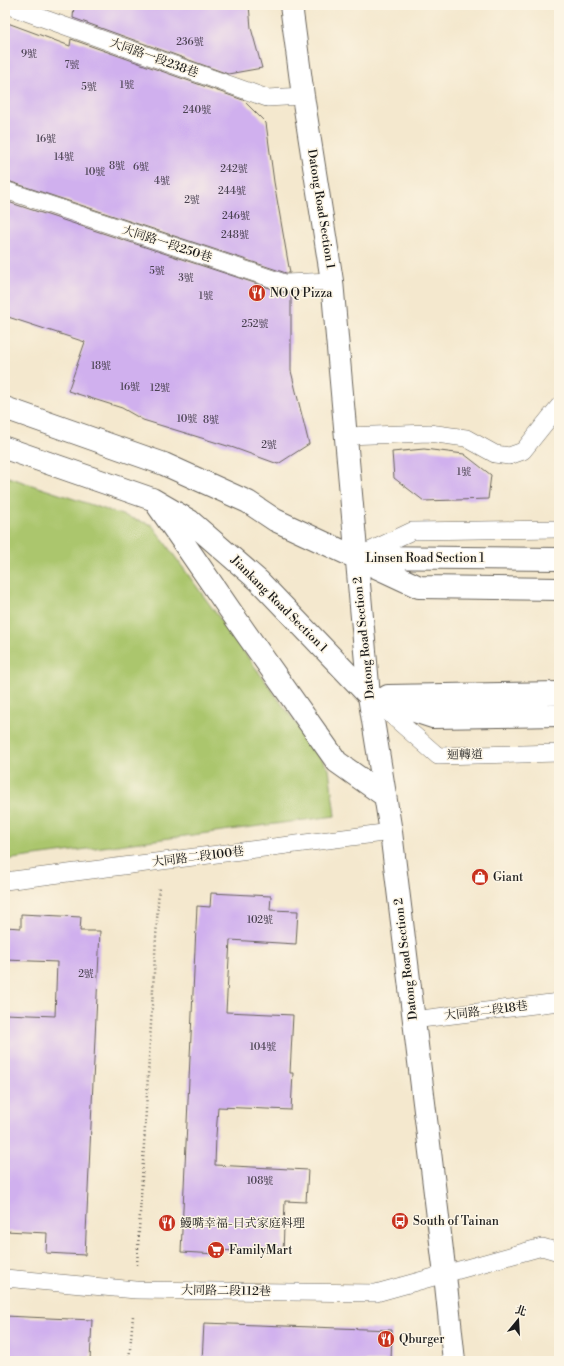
<svg xmlns="http://www.w3.org/2000/svg" width="564" height="1366" font-family="'Libre Bodoni','Noto Serif TC',serif">
<rect width="100%" height="100%" fill="#fcf5e5"/>
<filter id="ink" filterUnits="userSpaceOnUse"><feTurbulence type="fractalNoise" baseFrequency=".025" numOctaves="2"/><feDisplacementMap in="SourceGraphic" scale="8" xChannelSelector="R" yChannelSelector="G"/><feConvolveMatrix kernelMatrix="1 2 1 2 8 2 1 2 1" color-interpolation-filters="sRGB"/></filter>
<filter id="wash" filterUnits="userSpaceOnUse"><feTurbulence type="fractalNoise" baseFrequency=".012" numOctaves="4" result="noise"/><feDisplacementMap in="SourceGraphic" scale="16" xChannelSelector="R" yChannelSelector="G"/><feGaussianBlur stdDeviation="0.9" result="paint"/><feColorMatrix in="noise" values="0 0 0 0 0 0 0 0 0 0 0 0 0 0 0 0 0 1.4 0 .05"/><feComposite in="paint" operator="in"/></filter>
<g filter="url(#wash)">
<rect width="100%" height="100%" fill="#f4e8ce"/>
<path fill="#abc66d" stroke="#647144" d="M5 476 152 525 329 769 335 816 5 860Z"/>
<g id="blocks">
<path fill="#d0b0ee" d="M74 5H249L251 28 262 68 228 74 73 18Z
M5 22 70 46 71 39 243 100 266 123 274 182 290 273H286L5 180Z
M5 201 282 292 291 293V371L309 444 278 464 234 448 143 420 122 408 68 391 85 342 5 316Z
M424 449 464 454 491 475 488 499 424 501 394 478 392 452Z
M211 893 271 896 270 910 298 911 296 944 230 940 226 1012 293 1015 290 1073H293L291 1110 218 1107 216 1136 215 1165 308 1170 306 1202 285 1201 283 1253 217 1250V1254L181 1252 197 906 210 907Z
M21 914 81 917 80 931H100L85 1255 46 1253 47 1233 5 1231V1014L55 1016 57 962 5 960V927L21 928Z
M5 1316 92 1320 90 1361H5Z
M204 1323 392 1330 391 1361H202Z"/>
</g>
</g>
<g filter="url(#ink)">
<use href="#blocks" fill-opacity="0" stroke="#68635a" stroke-width="1"/>
<g fill="none" stroke-linecap="round" stroke-linejoin="round">
<defs>
<path id="lane" d="M6 5 267 98 303 96
M5 190 285 283 332 281
M346 436 429 433 466 438 495 454 509 456 523 451 559 406
M359 556 412 531 559 529
M374 700 438 756 559 753
M5 881 391 832
M413 1020 559 1002
M5 1278 136 1290 376 1293 542 1247 559 1252"/>
<path id="secondary" d="M291 5 303 96 332 281 369 696 391 832 445 1275 454 1361
M5 408 164 464 248 502 275 520 419 587 559 589
M5 448 152 499 190 521 259 581 369 696 433 717 559 715
M158 506 179 536 245 632 337 762 385 796
M364 557 559 559
M388 696 559 693"/>
</defs>
<use href="#lane" stroke="#68635a" stroke-width="18"/>
<use href="#secondary" stroke="#68635a" stroke-width="24"/>
<path stroke="#68635a" stroke-width="2.5" stroke-dasharray="1 3" stroke-linecap="butt" d="M137 1265 159 886
M129 1361 133 1316"/>
<use href="#lane" stroke="#fff" stroke-width="17"/>
<use href="#secondary" stroke="#fff" stroke-width="22"/>
</g>
</g>
<defs>
<symbol id="restaurant-disc" viewBox="-11 -11 22 22"><circle r="9.5" fill="#c8321e" stroke="#fcf5e5"/><path d="M-5-6h1v4h1v-4h1v4h1v-4h1v5L-1.5 .5V6h-2V.5L-5-1ZM5-6V6H3V1.5H1.5Q1.5-4 5-6Z" fill="#fff"/></symbol>
<symbol id="shop-disc" viewBox="-11 -11 22 22"><circle r="9.5" fill="#c8321e" stroke="#fcf5e5"/><path d="M-5-2.5h2.3a2.7 3.5 0 0 1 5.4 0H5L5.5 6h-11ZM-1.5-2.5h3a1.5 2.3 0 0 0-3 0Z" fill="#fff"/></symbol>
<symbol id="bus-disc" viewBox="-11 -11 22 22"><circle r="9.5" fill="#c8321e" stroke="#fcf5e5"/><path d="M-5-6H5V4H4V6H2V4H-2V6H-4V4H-5ZM-3.5-4V0h7V-4ZM-3.5 1.2v1.5H-2V1.2ZM2 1.2v1.5H3.5V1.2Z" fill="#fff"/></symbol>
<symbol id="supermarket-disc" viewBox="-11 -11 22 22"><circle r="9.5" fill="#c8321e" stroke="#fcf5e5"/><path d="M-6-5.5h2.5l.6 2H6L4.5 2H-2.5L-4.4-4H-6ZM-1.5 3.2a1.3 1.3 0 1 0 .1 0ZM3 3.2a1.3 1.3 0 1 0 .1 0Z" fill="#fff"/></symbol>
</defs>
<g fill-rule="evenodd">
<use href="#restaurant-disc" x="247" y="283" width="20" height="20"/>
<use href="#shop-disc" x="470" y="867" width="20" height="20"/>
<use href="#bus-disc" x="390" y="1211" width="20" height="20"/>
<use href="#restaurant-disc" x="157" y="1213" width="20" height="20"/>
<use href="#supermarket-disc" x="206" y="1240" width="20" height="20"/>
<use href="#restaurant-disc" x="376" y="1329" width="20" height="20"/>
</g>
<g text-anchor="middle" dominant-baseline="central" stroke-width="3" stroke-linejoin="round" paint-order="stroke">
<g font-size="10" fill="#494150">
<text x="190" y="42">236號</text>
<text x="29" y="54">9號</text>
<text x="72" y="65">7號</text>
<text x="127" y="85">1號</text>
<text x="89" y="87">5號</text>
<text x="197" y="110">240號</text>
<text x="46" y="139">16號</text>
<text x="64" y="157">14號</text>
<text x="117" y="166">8號</text>
<text x="141" y="167">6號</text>
<text x="234" y="169">242號</text>
<text x="95" y="172">10號</text>
<text x="162" y="181">4號</text>
<text x="232" y="191">244號</text>
<text x="192" y="200">2號</text>
<text x="236" y="216">246號</text>
<text x="235" y="235">248號</text>
<text x="157" y="271">5號</text>
<text x="186" y="278">3號</text>
<text x="206" y="296">1號</text>
<text x="255" y="324">252號</text>
<text x="101" y="366">18號</text>
<text x="130" y="387">16號</text>
<text x="160" y="388">12號</text>
<text x="187" y="419">10號</text>
<text x="211" y="420">8號</text>
<text x="269" y="445">2號</text>
<text x="464" y="472">1號</text>
<text x="260" y="920">102號</text>
<text x="86" y="974">2號</text>
<text x="263" y="1047">104號</text>
<text x="260" y="1181">108號</text>
</g>
<g font-size="12" fill="#1c1c1c" stroke="#fcf5e5">
<text transform="translate(154 58) rotate(20)">大同路一段238巷</text>
<text transform="translate(321 209) rotate(81)">Datong Road Section 1</text>
<text transform="translate(167 244) rotate(18)">大同路一段250巷</text>
<text x="425" y="558">Linsen Road Section 1</text>
<text transform="translate(279 604) rotate(45)">Jiankang Road Section 1</text>
<text transform="translate(364 638) rotate(-96)">Datong Road Section 2</text>
<text transform="translate(465 755) rotate(-1)">迴轉道</text>
<text transform="translate(198 857) rotate(-7)">大同路二段100巷</text>
<text transform="translate(406 959) rotate(-97)">Datong Road Section 2</text>
<text transform="translate(486 1011) rotate(-7)">大同路二段18巷</text>
<text transform="translate(226 1291) rotate(1)">大同路二段112巷</text>
</g>
<g font-size="12" fill="#1c1c1c" stroke="#fcf5e5" text-anchor="start">
<text x="270" y="293">NO Q Pizza</text>
<text x="493" y="877">Giant</text>
<text x="413" y="1221">South of Tainan</text>
<text x="180" y="1223">鰻嘴幸福-日式家庭料理</text>
<text x="229" y="1250">FamilyMart</text>
<text x="399" y="1339">Qburger</text>
</g>
</g>
<rect width="564" height="1366" fill="none" stroke="#fcf5e5" stroke-width="20"/>
<g transform="translate(518 1320) rotate(18)" stroke="#fcf5e5" stroke-width="3" paint-order="stroke">
<path d="M0-3L7 15L0 10L-7 15Z" fill="#1c1c1c"/>
<text y="-6" font-size="11" font-weight="bold" text-anchor="middle" fill="#1c1c1c">北</text>
</g>
</svg>
